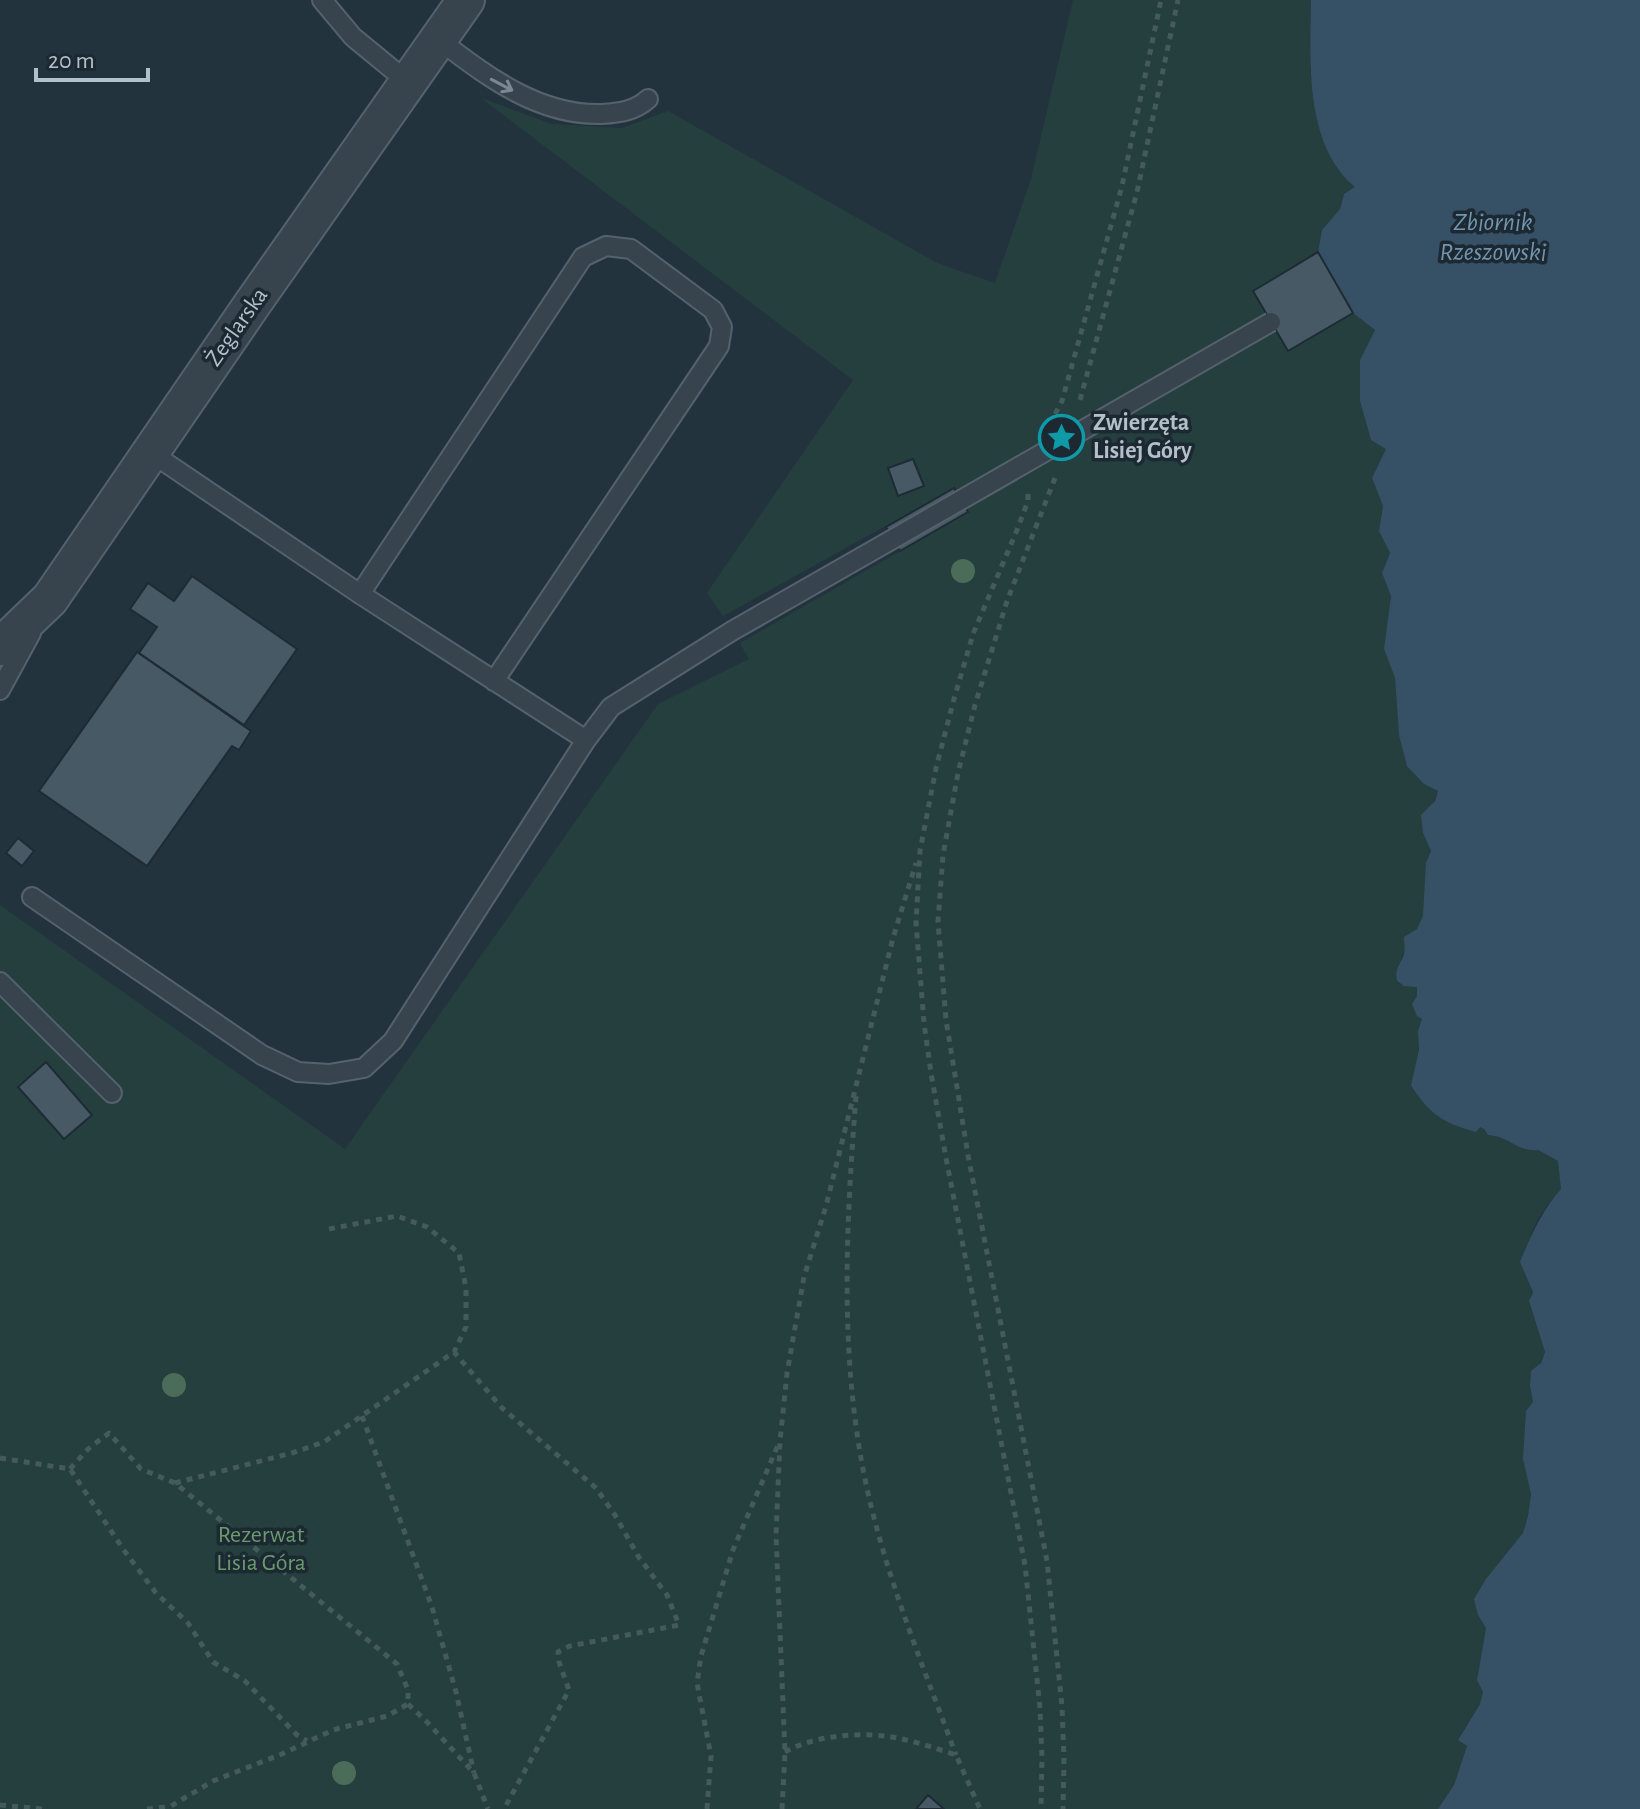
<svg xmlns="http://www.w3.org/2000/svg" width="1640" height="1809" font-family="'Alegreya Sans',sans-serif">
<rect width="100%" height="100%" fill="#23333e"/>
<path fill="#253f3e" d="M1073 0H1311L1310 68 1317 120 1356 187 1344 194 1340 209 1322 230 1318 252 1253 291 1288 350 1353 313 1375 330 1360 360V401L1371 440 1387 449 1372 478 1383 506 1379 531 1390 553 1382 573 1391 596 1384 649 1395 678 1399 735 1424 784 1438 791 1423 833 1431 851C1421 874 1430 897 1422 919 1415 940 1394 960 1397 982L1404 986H1417L1422 1019 1418 1031 1419 1050 1411 1085 1484 1129 1488 1135C1507 1136 1520 1153 1538 1150L1559 1162 1561 1189C1551 1200 1533 1222 1531 1238 1529 1259 1537 1281 1529 1302L1545 1352 1530 1386 1533 1402 1523 1459 1531 1494 1528 1516 1523 1533 1478 1615 1486 1628 1477 1680 1483 1692 1480 1704 1458 1739 1467 1746 1454 1785 1438 1809H0V905L345 1149 658 704 749 659 740 643 968 512 954 488 723 616 707 593 853 380 481 98 552 124 622 128 668 111 937 263 995 283 1031 179Z"/>
<path fill="#365166" d="M1311 0H1640V1809H1438L1454 1785 1467 1746 1458 1740 1480 1704 1483 1692 1477 1680 1486 1628 1478 1615 1474 1599 1486 1579 1523 1533 1528 1516 1531 1494 1523 1459 1526 1411 1533 1402 1530 1386 1531 1371 1541 1363 1545 1352 1529 1301 1533 1292 1520 1262C1531 1236 1542 1210 1561 1189L1558 1161 1538 1150C1520 1153 1508 1136 1488 1135L1484 1129 1480 1127 1476 1132C1443 1123 1429 1114 1411 1085L1419 1050 1418 1031 1422 1019 1417 1016 1412 1004 1417 996V987L1404 986 1397 981C1395 970 1398 967 1403 957 1406 951 1404 943 1404 937L1417 929 1423 916 1426 863 1431 851 1423 833 1421 815 1435 801 1438 791 1424 784 1407 766 1399 735 1395 678 1384 649 1391 596 1382 573 1390 553 1379 531 1383 506 1372 478 1386 449 1371 440 1360 401V360L1375 330 1353 313 1318 252 1322 230 1340 209 1344 194 1355 187C1304 145 1310 60 1311 0Z"/>
<path fill="#475964" stroke="#1e2b35" stroke-width="2" d="M1318 252 1353 313 1288 351 1253 291Z
M913 459 924 486 898 496 888 468Z
M954 488 968 512 900 551 886 527Z
M192 576 297 649 244 725 139 653 157 627 130 609 148 583 174 601Z
M137 652 251 731 239 750 232 746 147 866 39 791Z
M18 838 34 851 22 866 6 853Z
M46 1062 92 1115 64 1139 18 1087Z
M928 1795 944 1809H916Z"/>
<g fill="none" stroke-linecap="round" stroke-linejoin="round">
<defs>
<path id="lane" d="M322 0 353 37 409 83
M439 40C487 76 538 116 602 114 619 113 635 111 648 99
M150 452 360 594 586 740
M360 594 583 257 606 246 631 249 713 310 722 327 719 346 494 681
M0 690 31 633
M32 897 262 1055 298 1072 329 1074 364 1068 393 1041 586 740 611 707 732 631 893 539
M0 982 112 1093"/>
<path id="street" d="M0 647 50 599 253 303 466 0"/>
</defs>
<use href="#lane" stroke="#55626c" stroke-width="22"/>
<use href="#street" stroke="#55626c" stroke-width="40"/>
<path stroke="#435b5a" stroke-width="5" stroke-dasharray="6 6" stroke-linecap="butt" d="M1080 400 1137 192 1178 0
M1055 414 1062 401 1122 186 1161 0
M1055 478 1007 601 975 705 958 773 943 855 938 922 946 1020 968 1155 1047 1561 1062 1706 1064 1759 1063 1809
M1028 494V501L1017 530 973 634 954 699 936 768 920 851 916 923 924 1023 931 1073 946 1158 1025 1565 1040 1708 1042 1759 1041 1809
M856 1096C846 1225 839 1357 866 1484 886 1577 923 1666 956 1755
M329 1229 397 1216 427 1227 459 1253 466 1288V1327L454 1352
M362 1416 432 1607 456 1692 474 1773
M0 1458 70 1469 123 1549 156 1593 188 1623 213 1662 245 1681 297 1735 307 1741
M70 1469 88 1449 109 1433 141 1469 175 1483 397 1664 408 1690V1704L387 1716 333 1730 282 1754 213 1781 166 1809
M175 1483 292 1453 324 1442 454 1352 502 1408 596 1488 615 1515 638 1556 667 1595 679 1625 570 1646 558 1652 559 1662 569 1690 504 1809
M408 1704 427 1722 474 1773 488 1809
M785 1752C817 1734 867 1731 902 1739 920 1743 938 1749 956 1755L980 1809
M0 1805 42 1809
M147 1809 167 1807
M707 1809 711 1756 697 1683 701 1656 733 1550 778 1445
M782 1809 785 1753 776 1535 780 1441 787 1373 804 1277 826 1206 893 938 916 863"/>
<use href="#lane" stroke="#37444e" stroke-width="18"/>
<use href="#street" stroke="#37444e" stroke-width="36"/>
<defs>
<path id="lane-bridge" d="M893 539 1271 322"/>
</defs>
<use href="#lane-bridge" stroke="#55626c" stroke-width="22" stroke-linecap="butt"/>
<use href="#lane-bridge" stroke="#37444e" stroke-width="18"/>
</g>
<g fill="#4a6c58">
<circle cx="963" cy="571" r="12"/>
<circle cx="174" cy="1385" r="12"/>
<circle cx="344" cy="1773" r="12"/>
</g>
<defs><path id="oneway-shaft" d="M-6 0H5M1.5-3L5.5 0L1.5 3" fill="none" stroke-width="1.6" stroke-linecap="round" stroke-linejoin="round" transform="scale(2)"/></defs>
<use stroke="#7b8892" href="#oneway-shaft" transform="translate(502 85) rotate(28)"/>
<defs>
<symbol id="sight-ring" viewBox="-11 -11 22 22"><circle r="9.5" fill="#1c2933" stroke="#0f9aa8" stroke-width="1.5"/><path d="M0-6L1.8-2.2L6-1.7L2.9 1.2L3.7 5.4L0 3.3L-3.7 5.4L-2.9 1.2L-6-1.7L-1.8-2.2Z" fill="#0f9aa8"/></symbol>
</defs>
<g fill-rule="evenodd">
<use href="#sight-ring" x="1036" y="412" width="51" height="51"/>
</g>
<g text-anchor="middle" dominant-baseline="central" stroke-width="7" stroke-linejoin="round" paint-order="stroke">
<g font-size="24" fill="#b3bfc9" stroke="#1c2933">
<text transform="translate(237 327) rotate(-55)">Żeglarska</text>
</g>
<g font-size="24" font-weight="bold" fill="#b3bfc9" stroke="#1c2933" text-anchor="start">
<text x="1093" y="423">Zwierzęta<tspan x="1093" dy="28">Lisiej Góry</tspan></text>
</g>
<g font-size="24" fill="#699b6d" stroke="#1c2933">
<text x="261" y="1535">Rezerwat<tspan x="261" dy="28">Lisia Góra</tspan></text>
</g>
<g font-size="26" font-style="italic" fill="#7295ad" stroke="#1c2933">
<text x="1493" y="222">Zbiornik<tspan x="1493" dy="30">Rzeszowski</tspan></text>
</g>
</g>
<path d="M36 68v12h112v-12" fill="none" stroke="#b3bfc9" stroke-width="4"/>
<text x="48" y="68" font-size="24" fill="#b3bfc9" stroke="#1c2933" stroke-width="6" paint-order="stroke">20 m</text>
</svg>
